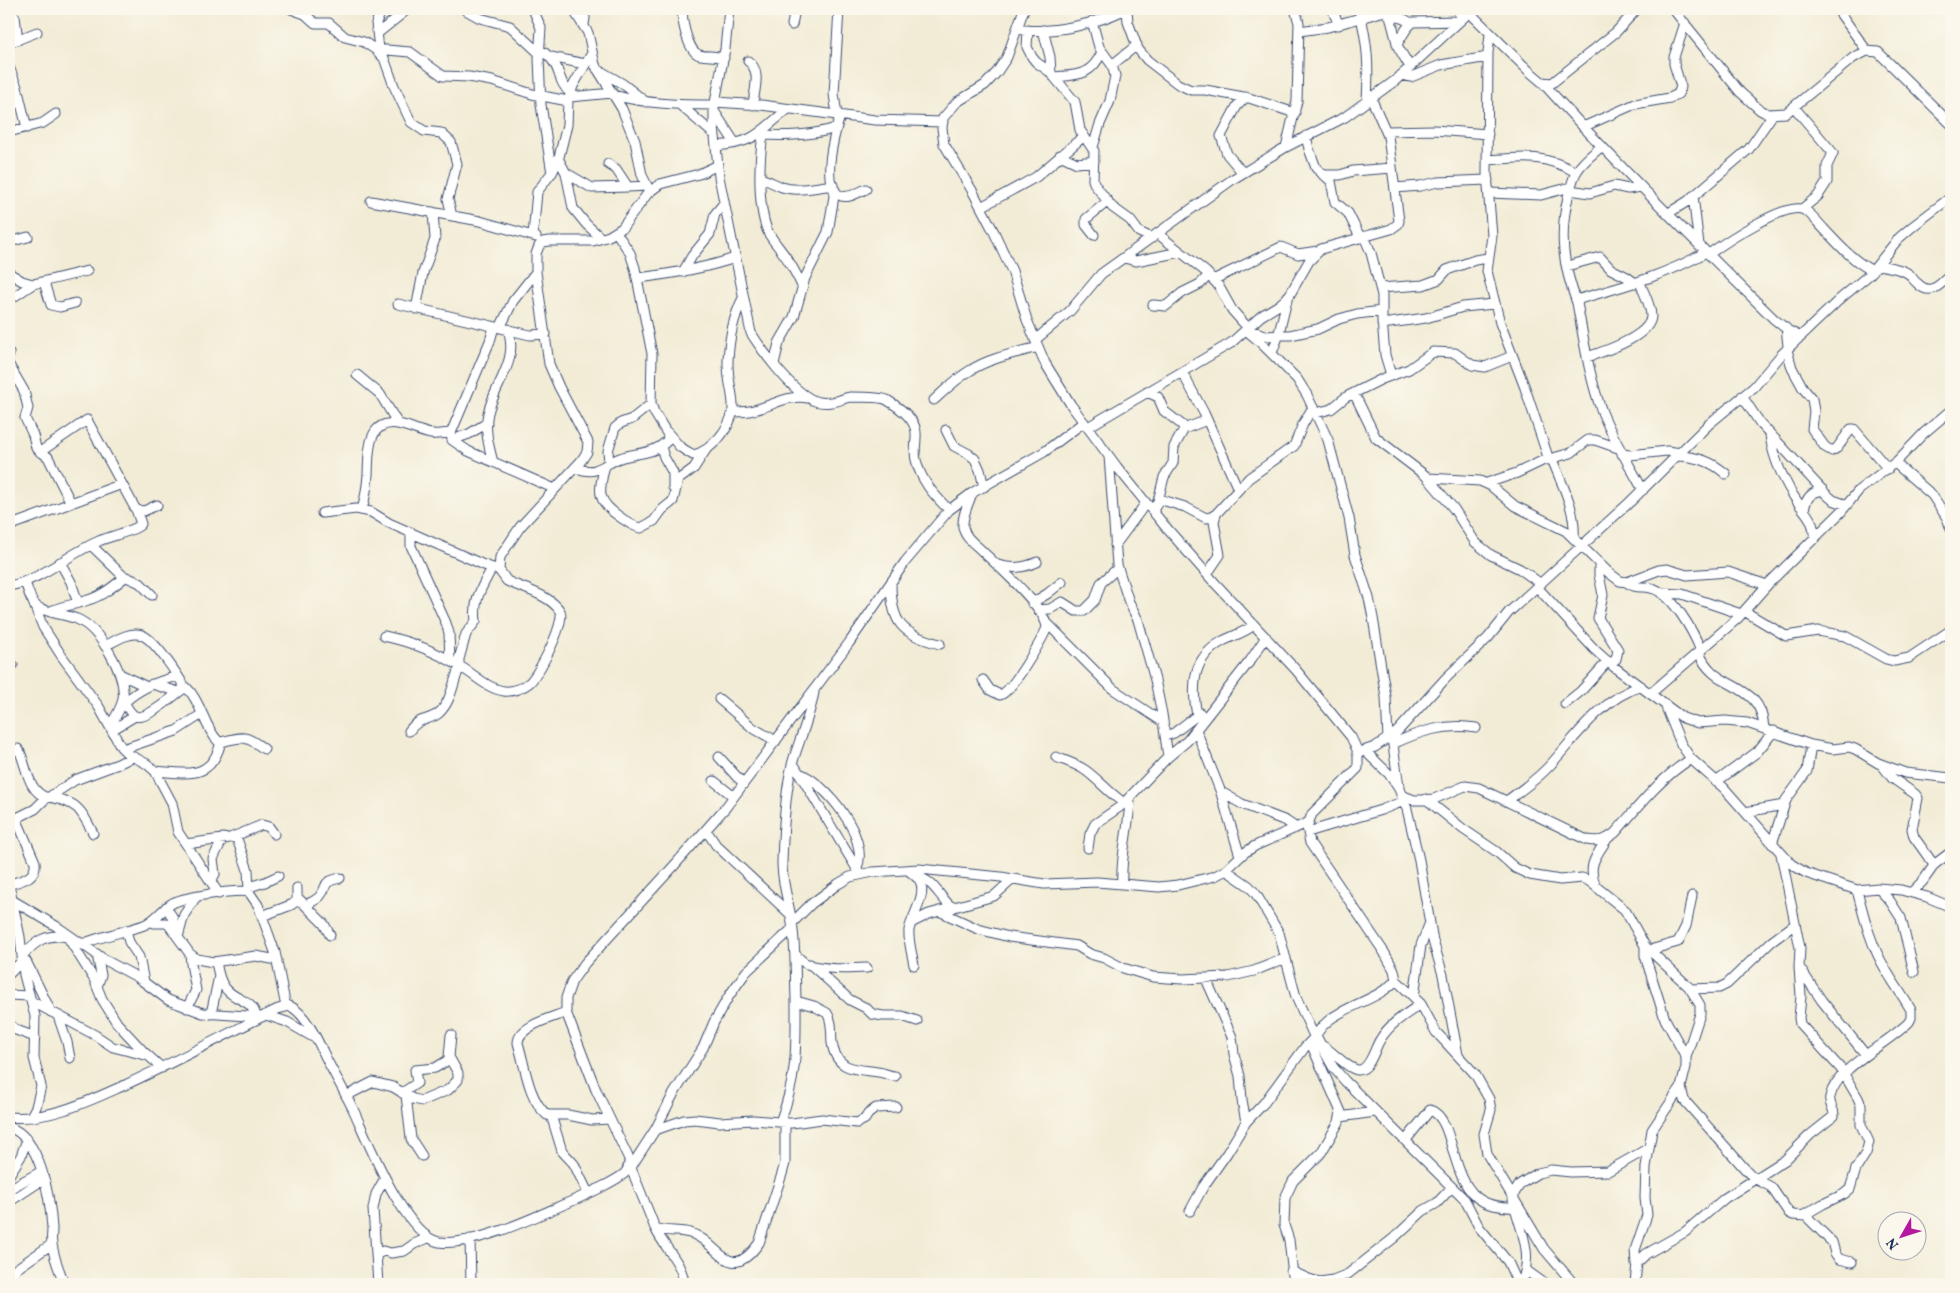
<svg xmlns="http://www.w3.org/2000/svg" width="1960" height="1293" font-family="Vollkorn,serif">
<rect width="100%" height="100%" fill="#fbf7ec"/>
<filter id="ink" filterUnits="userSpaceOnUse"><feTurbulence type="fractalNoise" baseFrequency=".02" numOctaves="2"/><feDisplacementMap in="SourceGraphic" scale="10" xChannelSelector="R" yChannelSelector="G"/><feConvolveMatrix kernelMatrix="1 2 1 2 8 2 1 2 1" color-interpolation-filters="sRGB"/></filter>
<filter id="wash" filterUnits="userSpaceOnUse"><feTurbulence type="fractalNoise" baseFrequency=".0096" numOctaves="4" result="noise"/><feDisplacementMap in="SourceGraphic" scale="20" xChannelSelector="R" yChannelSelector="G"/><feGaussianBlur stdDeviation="1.12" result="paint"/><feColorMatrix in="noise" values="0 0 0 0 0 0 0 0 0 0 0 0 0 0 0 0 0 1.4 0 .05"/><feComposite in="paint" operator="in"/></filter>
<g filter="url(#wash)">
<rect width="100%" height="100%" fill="#f2ecd6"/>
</g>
<g filter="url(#ink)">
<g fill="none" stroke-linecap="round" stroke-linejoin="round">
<defs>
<path id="street" d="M291 9 305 14 315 23H329L345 37 364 42 376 50 384 58 394 86 411 122 424 131 441 133 451 142 457 164 448 199 452 216
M464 9 480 18 510 26 539 53
M533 9 541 28 539 58 541 105 552 173
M573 9 588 33 595 65 622 109 635 141 642 175 650 192
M583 9 585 18 584 24
M683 9C681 19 688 53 700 55 708 57 714 55 724 58
M729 9 725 49 714 108V126L719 177 751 333C763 352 789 387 809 398 815 402 824 403 831 402 838 402 843 398 850 397 856 397 882 397 887 400 900 408 918 420 916 437 916 445 914 452 916 460 921 481 934 495 949 510
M1024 9 1007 57 997 72 985 85 957 102 943 118 942 128 944 144 973 192 994 232 1012 271 1027 320 1045 363 1071 405 1117 467 1164 525 1214 582 1296 670 1351 737 1358 752V768L1312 814 1307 827 1310 843 1384 952 1394 970 1396 980C1372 1007 1321 1007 1312 1046L1341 1112 1339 1122 1321 1153 1293 1181 1285 1198 1284 1225 1289 1240 1294 1284
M1127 9 1128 22 1138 49 1147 60 1178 84 1191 90H1205L1249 98 1295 113
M1332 9 1339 25
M1359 9C1368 44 1369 65 1367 101
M1456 9 1463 18
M1673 9 1740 92 1760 110 1768 114 1786 113 1853 58 1867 51 1878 52 1951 124
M1837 9 1867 51
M9 10 15 17 18 40
M1469 12 1529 71 1542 82 1552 83 1616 32 1637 9
M1389 14 1404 19 1411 23
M1092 21 1099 47 1112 65 1115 76 1110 101 1100 124 1093 147
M792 25 795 9
M1023 30C1057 33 1095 24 1126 9
M1028 30 1027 47 1032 57 1036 62 1050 72 1075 102 1080 130 1094 151 1093 180 1095 185 1112 207 1130 220 1139 232 1152 238
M1043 30 1050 57 1051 74
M1299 31 1328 27 1385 11 1390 16 1398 47 1410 67
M378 33 408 9
M1490 34 1488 53 1487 174 1492 236 1487 271 1500 323 1525 388 1549 460
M9 43 37 32
M1397 44 1407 28 1413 22 1459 21
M375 49 410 52 443 76 469 77 492 81 532 94 568 101
M379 49 376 23 382 9
M539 49C565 65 553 77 571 94
M551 57 585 64
M748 61C762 71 754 90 753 105
M1112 65 1137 45
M9 67 17 87 27 128
M597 69 623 84 646 102
M1401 75 1411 77 1441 65 1488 57
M1054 77C1078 75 1091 76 1102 52
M1542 82C1616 164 1695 241 1774 319L1789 331 1801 337
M613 95C647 104 680 105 715 105
M570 97 612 93
M715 102 761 105 875 120 943 122
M680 105 715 135
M1794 107 1833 153 1827 166V182L1818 196 1802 209
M714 111 735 143
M837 115 834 94 839 9
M840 116C835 132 820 184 839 195 847 200 859 192 866 189
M1583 127 1635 104 1670 98 1678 94 1681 87 1674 64V57L1685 23
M1387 131 1434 130 1488 134
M9 132 43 123 56 114
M760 135C786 136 810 136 836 128
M763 135C759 161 757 210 769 234 776 245 785 254 791 265 795 272 799 279 802 286
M1306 136 1309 149 1316 168 1331 181 1335 202 1348 213 1360 237
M716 146C756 143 759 132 787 110
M1602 146C1593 154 1583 161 1577 171 1572 179 1571 188 1568 197 1559 235 1563 266 1577 303 1584 340 1589 377 1602 412 1613 439 1629 464 1643 490
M1286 147 1297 101 1299 23 1295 9
M1060 155 1077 163 1094 161
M558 158 566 173 573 208 586 224 601 238
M1488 160C1524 157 1543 154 1576 172
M608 164 616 169 628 187 647 186
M566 173 592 188 628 187
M1243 173 1227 154 1221 136 1237 106 1246 97
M1323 175H1340L1353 171 1392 168
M760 178C768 180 774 184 782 187 797 192 817 187 833 185
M1395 188 1420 186 1438 182 1488 180
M1570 190 1590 193 1614 186 1628 189 1641 187
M1489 193 1541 195 1571 187
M1693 196 1699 245
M371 201 480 221 536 237
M981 207 1036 177 1084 136
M1667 214 1688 201 1749 149 1773 114
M1158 234 1206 272 1218 285 1232 310 1248 328
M533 235 537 192 553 171 559 157 567 125 568 101 573 86 592 53
M1094 235 1086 225V219L1108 201
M1364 236 1371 253 1382 295V320L1385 355 1391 375
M9 242 28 237
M1709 254C1724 243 1786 201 1804 210 1811 213 1818 223 1824 229 1838 244 1854 262 1873 271
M1124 258 1136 261 1180 252
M1878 265C1888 267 1901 268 1909 274 1912 277 1914 281 1917 283 1929 295 1937 288 1947 278
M1567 266 1600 257 1611 269 1627 277 1635 283
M683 272 692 256 710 234 715 214 724 203
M9 273 22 281 33 284
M638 278C671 274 703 269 735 258
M1213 280 1281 247 1298 254 1318 251
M44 282 51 305 60 307 75 303
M1380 288 1423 285 1439 279 1447 270 1475 260 1488 258
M9 300 33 284 87 271
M1576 300C1621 287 1665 276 1706 252
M398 304 530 335 546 334
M1153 305 1166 306 1182 293 1200 284 1209 275
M416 309 423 273 435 239 433 212
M1382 324 1426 318 1463 307 1494 304
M494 327 490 341 451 433 452 440 468 451 555 489
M500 328 513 301 536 272
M1786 328 1788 346 1787 350 1792 368 1803 388 1812 399 1814 411 1812 429 1825 447 1832 451 1837 448 1851 429H1854L1888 469
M1246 330 1259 341 1297 379 1307 395 1328 440 1349 518 1355 555 1369 598 1373 618 1386 697 1388 739
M1250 330 1268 336 1279 335
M1279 335H1290L1318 329 1339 319 1357 314 1382 311
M1035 340 1070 311 1101 274 1233 179 1286 147 1345 117 1396 80 1473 9
M9 353V355
M1272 353 1278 337 1288 296
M1587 357C1603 352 1651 336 1651 316 1651 305 1643 292 1640 282
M774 364 779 343 794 317 805 278 828 232 835 190
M9 365 24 391 28 408 25 418 33 435 36 448 48 457 71 503
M1182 372 1204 413 1238 489
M357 375 380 394 398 424
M1147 392 1158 397 1164 411 1186 428
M1354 393 1376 438 1426 476 1454 509 1475 542 1491 555 1520 569 1541 584
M1742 396 1760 423 1826 494 1833 500 1847 505
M934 400C946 389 957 378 971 370 990 358 1016 353 1038 347
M734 412C740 412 747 412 754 410 772 406 788 394 808 398
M1316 413 1331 409 1346 397 1382 379 1409 369 1433 352 1455 353 1472 365 1485 367 1512 356
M1088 427 1231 343 1261 316 1279 305 1289 296 1309 261 1321 249 1391 229 1398 224 1399 221 1388 136 1371 98
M946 430 954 446 969 454 975 459 980 470 984 487
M667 432 680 447 693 455C704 453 711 446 719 438 745 406 727 396 728 361 729 339 733 318 743 298
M1770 434C1772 456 1781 475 1793 495 1804 514 1813 514 1815 539
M452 440 469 434 487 423
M661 447 664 457 673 473V488
M40 452 87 420 136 510 144 511 157 505
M1622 454 1630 455 1667 451 1681 453
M1109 456 1117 565 1129 602 1138 620 1155 680 1162 714 1168 757
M1678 456C1698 457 1711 461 1726 474
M1552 459C1562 485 1576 509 1574 538
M493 462C489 447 484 429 488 413 495 383 519 362 508 329
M609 463 608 451 615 428 621 423 632 419 651 404
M1895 463 1932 495 1947 518 1951 529
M605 465C599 491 595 500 620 517 626 521 633 527 641 528L654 521 662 510 673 501 678 480 694 468 705 451
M576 468C582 470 589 472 595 470 604 467 611 461 620 458 637 452 653 455 667 441L668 435 654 412 651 404 652 354 635 268 630 253 616 232
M1428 478 1480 481 1491 486 1515 506 1566 531 1609 573 1620 581 1627 582 1659 570 1667 569 1687 575 1728 572 1767 585
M1487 483 1517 473 1542 461 1571 453 1588 440H1595L1618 448
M972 494C968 504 962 516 963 527 965 538 975 544 982 551 998 566 1046 608 1047 628 1041 641 1012 692 1000 695L990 690 983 680
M1159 499 1185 507 1206 518 1211 517 1216 514
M362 510C365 499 367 487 368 475 369 454 366 419 398 424 409 426 420 432 431 434 437 435 445 433 451 433
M1804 510C1806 498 1811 492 1823 490
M1153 511 1158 501 1164 477 1173 463 1174 447 1184 429 1207 420
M322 513 356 509 371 512 389 523 484 565 499 570
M9 526 122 484
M411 532V546L446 623 449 633 450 661
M91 545 122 575 140 583 152 595
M1115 545 1146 503
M60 562 71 582 78 603
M1599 564V575L1603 595 1598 618 1618 650 1616 659 1611 664
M998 565C1013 569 1024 568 1037 562
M1207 574 1220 555 1214 522 1216 514 1249 478 1294 446 1303 424 1313 407
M25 582C28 590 30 600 36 606 43 612 67 615 77 619 100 629 126 673 123 699 121 709 115 718 110 726
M1626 582C1635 589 1641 586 1651 588 1672 592 1694 633 1701 651
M891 583C891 623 902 635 940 644
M9 586C42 580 68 554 99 541 108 537 137 530 141 524L136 509
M1537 587 1595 650 1614 667 1683 718 1698 723 1725 721 1747 723 1811 745 1833 749 1849 747 1855 749 1878 763 1905 773 1951 778
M1661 593 1682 594 1741 614
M33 602 43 627 61 655 99 707 121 747 128 754 147 764 155 771 172 803 178 832 219 894
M1032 603 1047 594 1062 582
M1038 610 1050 609 1062 602 1076 611H1084L1095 600 1101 583 1118 568
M51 611C63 605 76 605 88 600 102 596 114 586 125 577
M1744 611 1786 636 1818 631 1845 636 1886 659 1894 661 1909 658 1951 630
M1047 623 1113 689 1163 722
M384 636C412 642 437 652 461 667 475 675 488 689 504 691 512 692 523 688 529 683 539 674 566 622 560 611 550 595 524 589 507 581L499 570 500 557 520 527 581 461 587 452 588 442 559 387 549 364 536 272V254L539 246 543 242 549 241H593L609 236 622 228 648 193 660 184 699 174 718 165
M105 646C115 641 129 631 142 635 155 640 178 676 186 689
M1699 652C1714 693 1761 679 1764 728
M9 665H13
M459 666V659L466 634 476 621C473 599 482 587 492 568
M120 674 147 687
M152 684 179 692
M1650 694 1738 618 1769 583 1841 512 1859 490 1897 461 1924 433 1951 410
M719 699 753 728 776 741
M123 700C126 705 129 713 135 716 147 721 174 695 183 689H188C202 704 204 727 218 741L221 742C243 736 246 735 264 749
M124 703C139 688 158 681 178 676
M1565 704 1581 691 1608 661
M1666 707 1681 744 1691 759 1724 788 1791 864 1806 873 1857 890 1878 888 1901 890 1927 897 1951 907
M1197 715C1191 684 1193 657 1223 641 1234 635 1244 633 1254 625
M112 730 135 716
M1196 730 1220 790 1240 856
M409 731C420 716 428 722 439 713 452 701 453 681 460 666
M1165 736 1174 733 1200 713
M1392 738 1399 787
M1393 744C1420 731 1446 723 1476 728
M123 749 176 731 202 714
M9 751 18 749 20 752C27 768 28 792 48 798
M1365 751 1389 774 1399 789 1407 809 1419 860 1433 941 1443 975 1458 1055
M1357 753 1375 747 1397 732 1446 678 1488 638 1509 612 1630 502 1709 424 1754 387 1781 355 1840 299 1870 274 1899 238 1913 226 1951 197
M719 757 737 777 744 783
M1056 757C1066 761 1076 764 1085 770 1099 780 1109 793 1124 803
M793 763 860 874
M1882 765 1892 778 1915 794 1918 798 1912 829 1914 837 1934 865
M155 771C187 773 211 781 221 742
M799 773C826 783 870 838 857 868
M714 781 733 796
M1716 782 1757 752 1774 731
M1221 792 1242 804 1286 821 1295 827
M1401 795 1414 800H1422L1434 799 1465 786 1479 788 1587 840C1599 842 1605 841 1615 833 1638 807 1661 777 1691 759
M50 797C78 803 80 808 93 833
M1426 799 1463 829 1497 852 1515 868 1530 875 1560 880 1582 878 1589 881 1625 910 1645 946 1689 987 1700 1005V1014L1686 1057V1067L1681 1087 1684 1100 1746 1170 1754 1178 1771 1187 1789 1213 1793 1215 1806 1216 1832 1242 1835 1253 1839 1259 1852 1262
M1508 800C1523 789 1539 778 1552 763 1578 734 1602 699 1641 686
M1745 812 1784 805
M9 822 35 809 43 801 75 780 118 764 132 757
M706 830 716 845 790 914
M1308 832 1381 810 1404 801
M236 836 248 870 249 892
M186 844 230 838 262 825 269 827 274 834
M1772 844 1786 800 1807 771 1811 745
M1088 848 1090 834 1095 824 1121 806 1168 757 1187 741 1250 661 1266 637
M1781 854 1800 948 1799 967 1822 1001 1866 1055
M908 870C911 873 918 877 920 881 927 895 912 916 909 930 908 941 912 954 914 965
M1226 870 1249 886 1256 894 1279 933 1296 997 1314 1036
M916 877C934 879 939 898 953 908
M211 881 215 874 213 859 223 838
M9 884C21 881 37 878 35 862L16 818
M1122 884C1120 854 1130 826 1130 797
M1595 884C1587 865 1597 855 1607 839
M9 885 20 937 24 975 35 1016 34 1058 41 1086 36 1107 31 1116
M249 887 265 882 278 876
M1878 888 1890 901 1901 918 1914 972
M1912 892 1923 881 1935 864 1951 852
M298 898 324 924 330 935
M12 900 56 926 105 960 137 977 168 1000 203 1013 262 1017
M306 905C311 902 317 900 320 896 330 885 319 883 340 878
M166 907 173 918 174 931
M939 911 978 929 1009 937 1077 946 1090 954 1104 958 1123 968 1153 977 1182 979 1228 977 1254 971 1286 958
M262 916 291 905 297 901V888
M151 921 154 923H166L169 925 190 954 197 959 213 962 256 956 277 960
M792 923 811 904 838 884 850 877 873 872 919 869 1001 877 1044 884 1097 882 1159 887 1178 885 1215 876 1226 870 1244 853 1255 846 1309 822
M911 923 929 914 994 896 1013 879
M126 930 129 942 139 957 144 982
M67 936 94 979 102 999 117 1023 143 1051 162 1068
M178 937 184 915 196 897
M82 944C102 936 124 932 144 925 155 921 161 910 171 904 181 897 237 889 249 892L258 905 275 952 286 1007
M1645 946V956L1665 1019 1686 1057
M1650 950 1678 942 1686 926 1692 896
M97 954 101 975 97 987
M795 954C798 957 802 962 807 964 825 970 848 969 867 968
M22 956C36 941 46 933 68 937
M216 962C218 972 220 984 228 991 238 1001 252 1000 256 1016
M810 964 850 1000 866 1008 872 1014 883 1016H902L917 1021
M1799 967 1801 996 1799 1018 1800 1024 1841 1069 1858 1098 1861 1105V1125L1869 1142 1866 1153 1856 1169 1850 1189 1844 1194 1823 1204 1804 1215
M9 974 23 960 26 961 51 1012
M1206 979 1232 1037 1234 1054 1240 1076 1242 1100 1246 1122
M1396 980 1421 1004 1436 1032 1475 1074 1489 1099 1491 1110 1484 1134 1487 1154 1544 1249 1574 1284
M1690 989 1719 988 1727 984 1771 942 1794 925
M9 995 29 996
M1414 997 1421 945 1429 925
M31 1001 95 1035 113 1047 149 1056
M796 1001 814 1006 827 1013C833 1022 831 1032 832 1043 837 1074 860 1068 883 1073 887 1074 890 1076 895 1076
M187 1008 196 990 191 964 190 954
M566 1012C552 1018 518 1026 518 1043 525 1065 528 1099 547 1115H568L592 1120 610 1119
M211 1014 219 976
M266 1015 287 1022 313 1037
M58 1016 67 1042 70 1058
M9 1024 16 1030 35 1037
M1315 1034 1333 1067 1345 1081 1465 1200 1479 1227 1508 1262 1518 1284
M1323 1046C1332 1051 1348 1069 1358 1070 1370 1071 1375 1047 1380 1040 1389 1024 1406 1014 1421 1004
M402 1093 417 1083 415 1070 435 1068 450 1059
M406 1095 411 1139 422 1156
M346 1096 373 1082 393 1087 413 1099 422 1101 448 1090 458 1080V1073L449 1057 451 1035
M551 1115 562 1151 574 1164 588 1193
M9 1117C49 1121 89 1101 125 1085 177 1061 226 1034 278 1009L290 1006C307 1014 320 1046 328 1062 336 1077 345 1093 353 1109 367 1139 405 1236 439 1242 474 1247 539 1215 572 1201 584 1196 616 1181 625 1173 629 1168 629 1164 629 1159L596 1090 566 1012V998L572 981 585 963 672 868 726 807 849 643 905 562 949 510 972 493 1044 452 1084 422
M1340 1117 1375 1112
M780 1122C798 1075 796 1047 796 999 795 974 796 948 792 923 789 903 782 884 782 863 783 832 785 790 793 761 800 738 810 716 814 692
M9 1127C41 1138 50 1198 52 1228 52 1233 51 1239 52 1244 54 1258 59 1271 65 1284
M655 1130 684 1120 695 1119 720 1122 753 1120 792 1123 822 1119 857 1123 865 1119 868 1114 876 1108 896 1107
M1406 1140 1430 1110C1457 1119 1448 1184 1484 1202 1494 1207 1507 1207 1519 1208
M629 1163 655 1228C667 1233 681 1229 693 1234 720 1244 729 1285 759 1243L782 1174 785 1163V1122
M631 1167 655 1130 673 1095 703 1048 714 1022 729 996 746 972 793 928
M9 1175 21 1156 27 1139
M9 1189 42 1171
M1513 1200 1515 1192 1520 1184 1538 1173 1551 1170 1571 1172 1608 1171 1649 1148
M9 1202 44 1179
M1515 1208C1523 1235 1533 1257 1521 1284
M1190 1211 1203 1187 1227 1153 1246 1122 1264 1103 1305 1047 1314 1038
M655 1228C664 1248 683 1263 684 1284
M470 1239 471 1284
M376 1255 383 1251 391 1253 404 1251 414 1244 428 1238
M1636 1264 1635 1250 1647 1215 1645 1198 1646 1167 1652 1130 1681 1087
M1291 1271 1309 1279 1320 1282 1333 1280 1348 1274 1394 1238 1423 1211 1437 1203 1452 1187
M1527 1271 1545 1284
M9 1280 16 1269 52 1244
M378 1284 373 1209 376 1194 385 1178
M1635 1284 1637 1263 1646 1254 1685 1232 1725 1198 1785 1160 1810 1135 1834 1116C1835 1109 1828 1104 1830 1097 1836 1067 1888 1044 1909 1022L1911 1018V1010C1903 996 1894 984 1886 970 1871 946 1864 917 1857 890"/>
</defs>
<use href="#street" stroke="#3b4b70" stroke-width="11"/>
<use href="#street" stroke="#fff" stroke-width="9"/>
</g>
</g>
<rect width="1960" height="1293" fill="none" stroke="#fbf7ec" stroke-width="30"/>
<g transform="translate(1902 1236) rotate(231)"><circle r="24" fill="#fbf7ec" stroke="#a1a7b3"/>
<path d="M0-4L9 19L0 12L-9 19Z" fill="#b5179e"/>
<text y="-8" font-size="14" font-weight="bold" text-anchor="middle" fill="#1b2f5e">N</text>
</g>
</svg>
